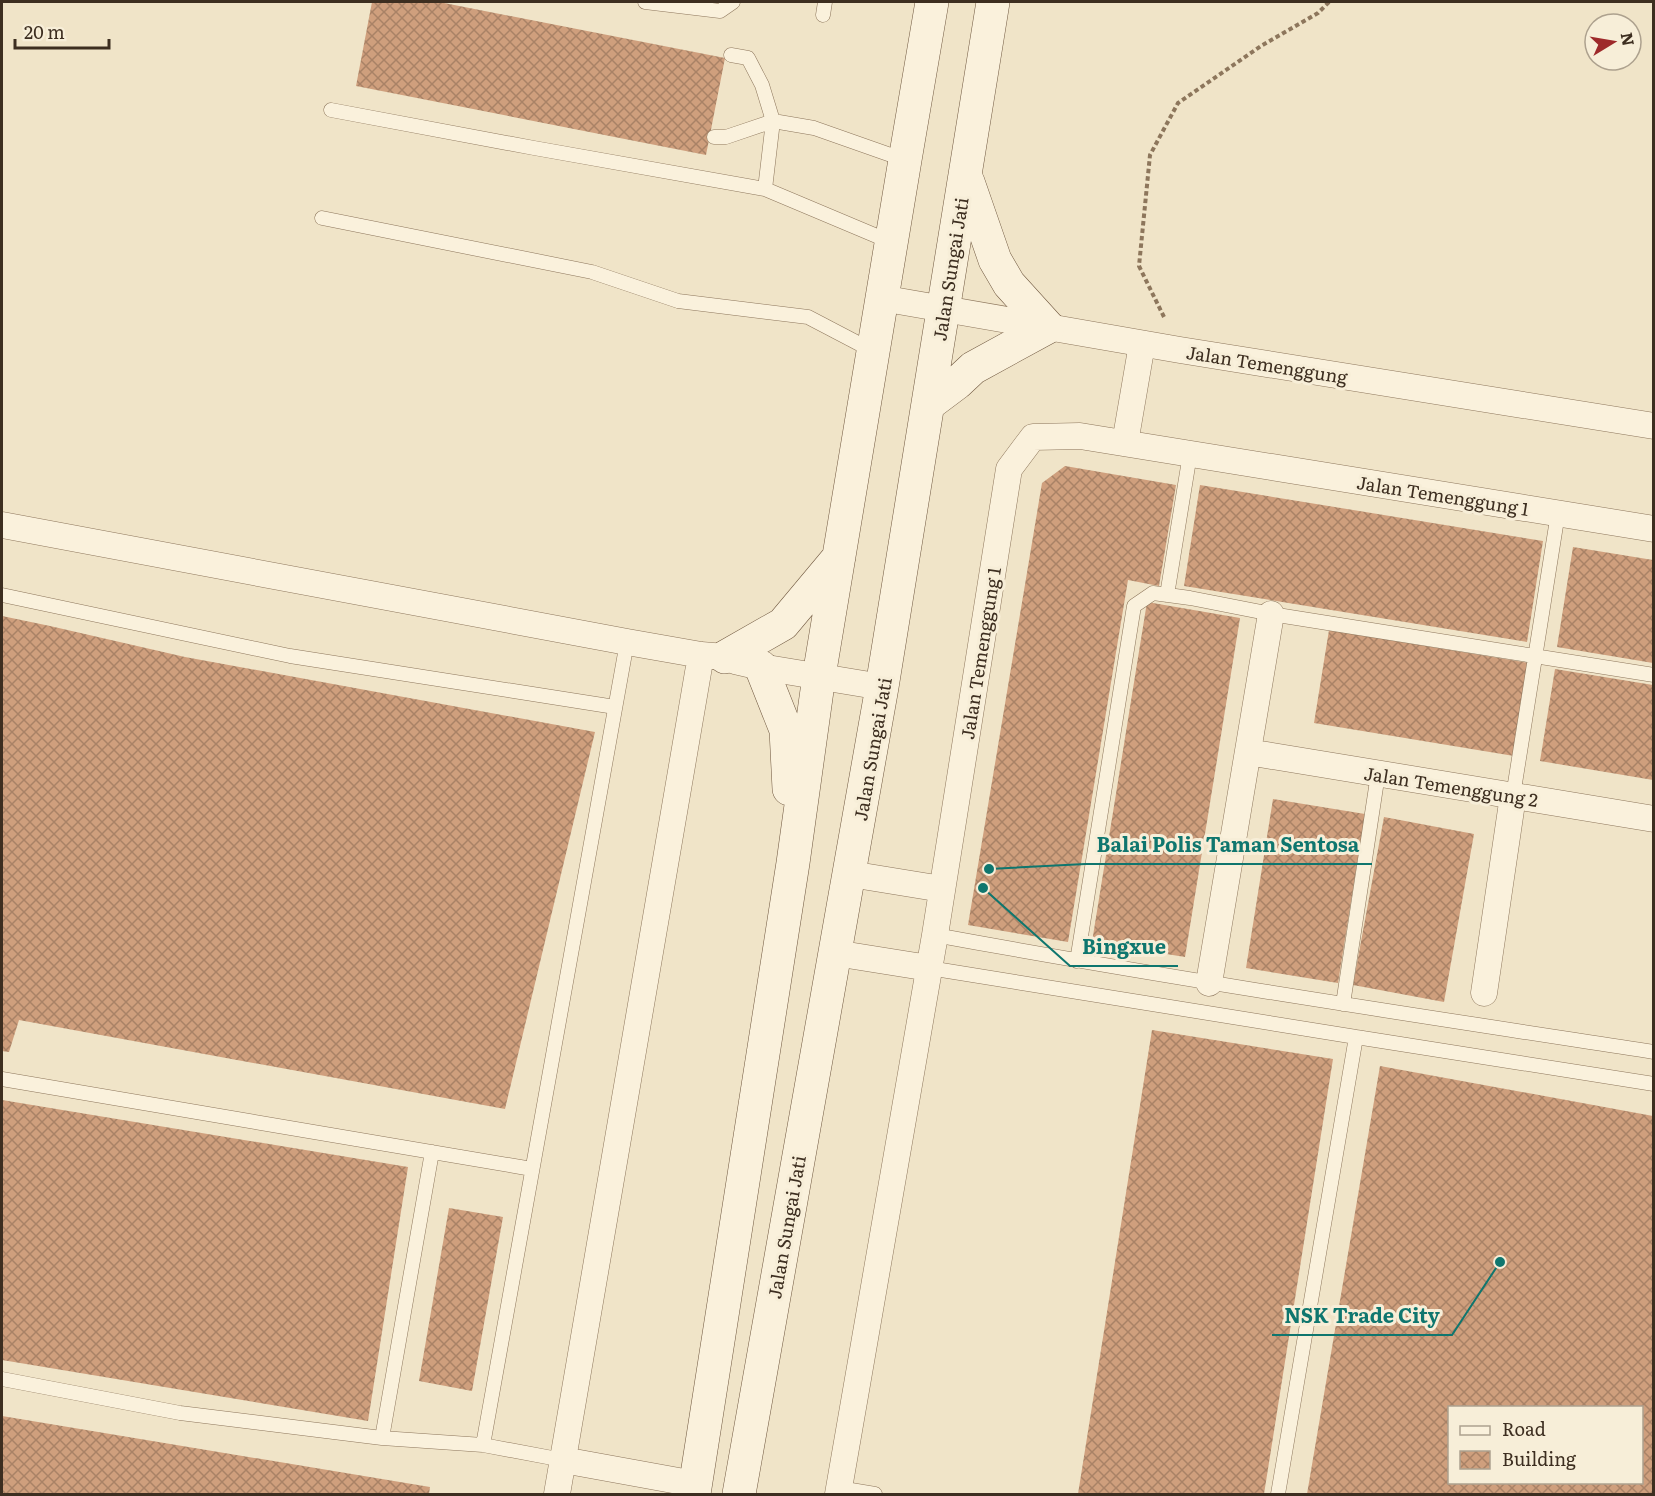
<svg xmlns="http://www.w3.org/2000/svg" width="1655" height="1496" font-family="Literata,serif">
<defs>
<pattern id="building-cross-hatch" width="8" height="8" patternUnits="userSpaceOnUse" patternTransform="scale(1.5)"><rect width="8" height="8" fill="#cf9f7d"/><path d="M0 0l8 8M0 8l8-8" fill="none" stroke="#a98266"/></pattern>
</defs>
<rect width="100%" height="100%" fill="#f0e4c8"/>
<path fill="url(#building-cross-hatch)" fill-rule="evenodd" d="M372 2H439L725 58 706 155 356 86Z
M1065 466 1176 485 1159 586 1128 580 1068 942 968 925 1042 483Z
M1200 485 1543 541 1527 642 1184 586Z
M1573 547 1653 560V663L1557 647Z
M1147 602 1240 618 1185 957 1092 942Z
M2 616 50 626 185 657 595 732 505 1109 19 1020 9 1052 2 1051Z
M1329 630 1529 663 1514 756 1314 723Z
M1555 669 1653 685V780L1540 761Z
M1273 799 1365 814 1338 983 1246 968Z
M1384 817 1474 834 1444 1002 1353 985Z
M1152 1030 1333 1059 1264 1494H1078Z
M1380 1066 1653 1116V1494H1307ZM1449 1407H1641L1642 1482H1450Z
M2 1100 408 1167 368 1421 2 1360Z
M449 1208 503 1217 472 1391 419 1381Z
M2 1416 430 1487 429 1494H2Z"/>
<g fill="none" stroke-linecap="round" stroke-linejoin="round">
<defs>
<path id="lane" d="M645 2 720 11 733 2
M823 15 825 2
M731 55 748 58 762 85 773 121 765 189
M331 110 534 148 765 189 891 242
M714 137H726L773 121 814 128 905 160
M322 218 592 272 678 301 808 317 873 351
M2 595 290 656 615 707
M1167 595 1190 454
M1513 796 1558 513
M935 935C1174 979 1414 1015 1654 1052
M1077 961 1134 606 1153 593 1190 598 1271 614 1654 675
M929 968 1356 1037 1278 1494
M1343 1004 1378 774
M1356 1037 1654 1084
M2 1079 532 1169
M2 1379 180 1413 382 1438 483 1445
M382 1438 432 1152
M563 1460 483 1445 627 642
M839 1488 875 1494"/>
<path id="street" d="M881 298 1180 350 1654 426
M1125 443 1142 344
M2 525 627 642 701 655 725 657 735 661 761 667 882 687
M1248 752 1654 819
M850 874 942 889
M835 953 929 968
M1209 983 1271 614
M1484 993 1513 796
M563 1460 695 1484
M557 1494 701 655
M838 1494 935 935 1009 469 1033 437 1080 436 1654 529"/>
<path id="secondary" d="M929 404 957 383 973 368 1048 327 1009 284 995 260 968 182
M725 657 783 624 839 557
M761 667 786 730 789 789
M694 1494 793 863 819 676 905 160 932 2
M739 1494 882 687 993 2"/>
</defs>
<use href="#lane" stroke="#8d765c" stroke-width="15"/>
<use href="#street" stroke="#8d765c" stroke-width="27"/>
<use href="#secondary" stroke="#6f573f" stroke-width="34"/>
<path stroke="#8d765c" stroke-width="4" stroke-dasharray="4.5 3" stroke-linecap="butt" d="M1164 317 1139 266 1150 155 1178 103 1261 46 1318 13 1329 2"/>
<use href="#lane" stroke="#faf1dc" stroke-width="14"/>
<use href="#street" stroke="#faf1dc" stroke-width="26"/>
<use href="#secondary" stroke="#faf1dc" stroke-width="33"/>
</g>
<g text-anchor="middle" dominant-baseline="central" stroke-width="6" stroke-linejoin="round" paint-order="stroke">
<g font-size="18" fill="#3d2e20" stroke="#f7eed8">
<text transform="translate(950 269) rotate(-81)">Jalan Sungai Jati</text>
<text transform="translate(1267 364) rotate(9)">Jalan Temenggung</text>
<text transform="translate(1443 495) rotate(9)">Jalan Temenggung 1</text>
<text transform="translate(980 653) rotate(-81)">Jalan Temenggung 1</text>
<text transform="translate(872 749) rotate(-80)">Jalan Sungai Jati</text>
<text transform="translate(1451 786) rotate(9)">Jalan Temenggung 2</text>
<text transform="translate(786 1227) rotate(-80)">Jalan Sungai Jati</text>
</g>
</g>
<path fill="none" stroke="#0f766e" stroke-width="2" d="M989 869L1085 864H1372M983 888L1070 966H1178M1500 1262L1452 1335H1272"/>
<g fill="#0f766e" stroke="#f7eed8" stroke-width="2">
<circle cx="989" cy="869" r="6"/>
<circle cx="983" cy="888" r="6"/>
<circle cx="1500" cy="1262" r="6"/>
</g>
<g font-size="20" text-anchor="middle" font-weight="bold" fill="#0f766e" stroke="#f7eed8" stroke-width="6" stroke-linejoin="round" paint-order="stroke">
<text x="1228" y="852">Balai Polis Taman Sentosa</text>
<text x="1124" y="954">Bingxue</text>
<text x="1362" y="1323">NSK Trade City</text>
</g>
<rect width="1655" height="1496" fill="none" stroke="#3d2e20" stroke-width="6"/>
<rect x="1448" y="1406" width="195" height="78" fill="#f7eed8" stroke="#ada18e" stroke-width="1.5"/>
<rect x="1460" y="1426" width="30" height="9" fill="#faf1dc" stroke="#ada18e" stroke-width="1.5"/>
<text x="1502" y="1436" font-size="18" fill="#3d2e20">Road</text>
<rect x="1460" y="1451" width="30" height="18" fill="url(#building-cross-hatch)" stroke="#ada18e" stroke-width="1.5"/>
<text x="1502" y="1466" font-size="18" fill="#3d2e20">Building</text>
<g transform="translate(1613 42) rotate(79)"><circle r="28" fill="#f7eed8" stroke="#ada18e" stroke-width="1.5"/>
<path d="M0-4.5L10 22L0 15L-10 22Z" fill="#9e2a2b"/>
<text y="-9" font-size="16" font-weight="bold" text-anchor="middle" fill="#3d2e20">N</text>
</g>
<path d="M15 39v9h94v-9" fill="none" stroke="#3d2e20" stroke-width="3"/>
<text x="24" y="39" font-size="18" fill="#3d2e20" stroke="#f7eed8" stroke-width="4.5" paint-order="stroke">20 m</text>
</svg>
